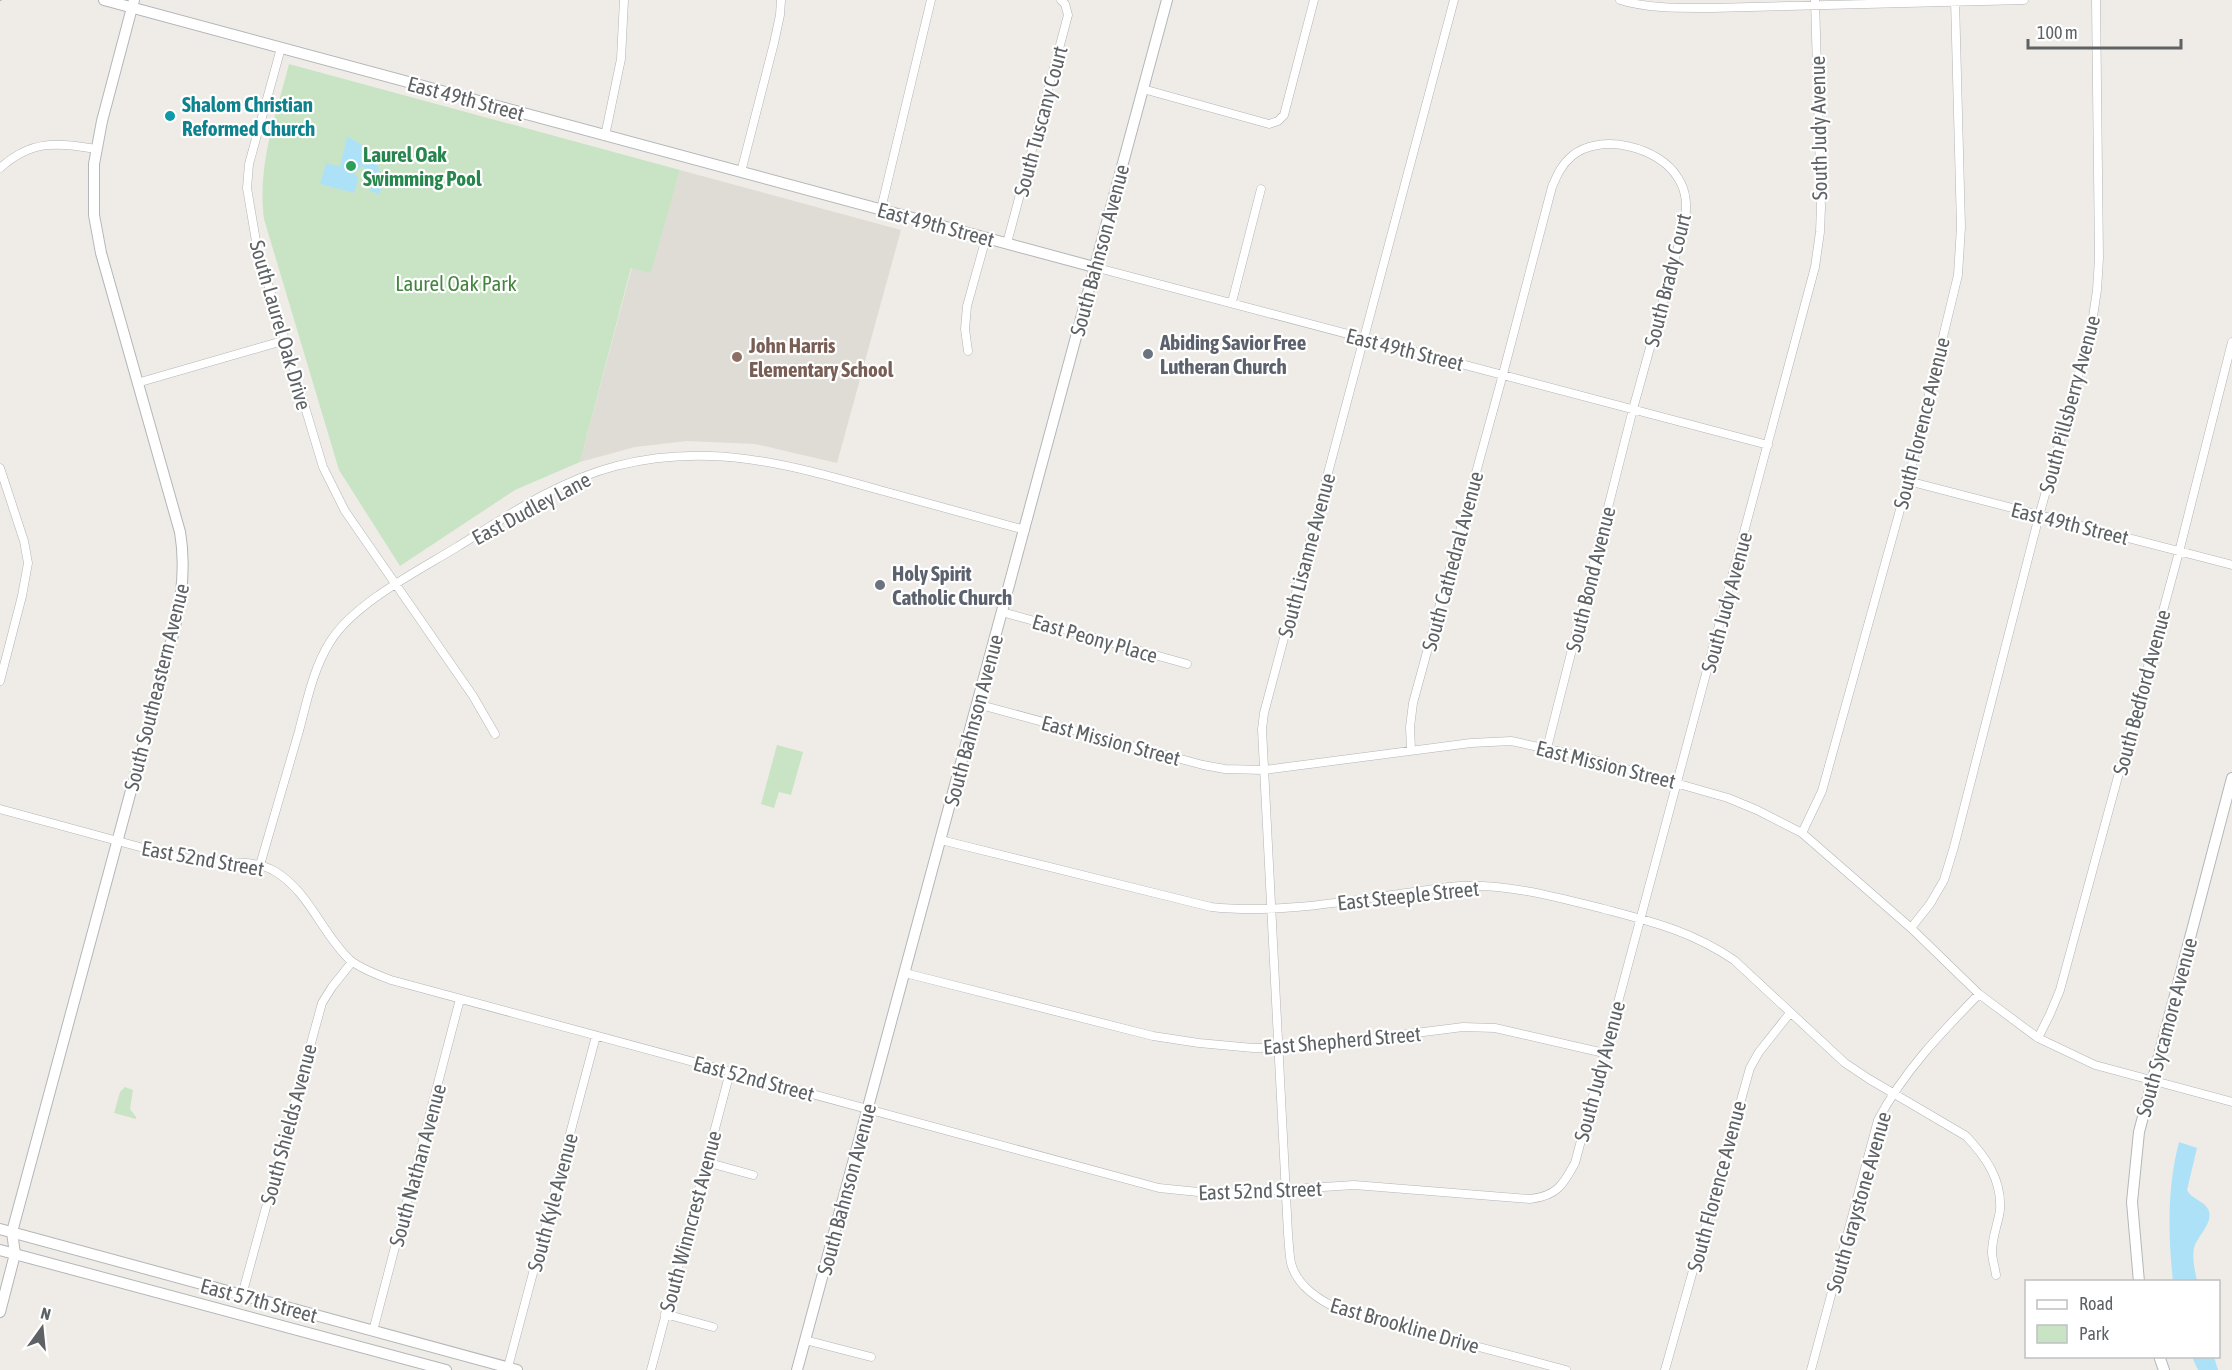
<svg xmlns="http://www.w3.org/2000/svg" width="2232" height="1370" font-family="'Asap Condensed',sans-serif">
<rect width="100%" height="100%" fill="#efece7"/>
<path fill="#dfdbd5" d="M680 170 901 230 837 463 755 444 687 441 635 447 580 462 632 267 651 272Z"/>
<path fill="#c9e4c5" d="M289 64 680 170 651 273 631 268 580 462 515 490 400 566 339 470 264 219C257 166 276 115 289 64Z
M777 745 803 752 791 795 779 792 774 808 761 804Z
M125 1087 133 1090 130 1109 136 1117V1119L114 1113 120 1092Z"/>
<path fill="#ade1f8" d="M347 137C372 147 385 168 380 195L370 191 373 182 363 166 354 172 358 179 354 193 320 184 326 163 340 167Z
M2179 1142 2197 1148 2187 1190C2191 1199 2203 1200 2208 1209 2215 1222 2197 1236 2194 1248 2192 1259 2195 1271 2197 1281H2173C2168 1235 2167 1188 2179 1142Z
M2192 1357H2214L2218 1370H2198Z"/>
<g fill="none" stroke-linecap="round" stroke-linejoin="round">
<defs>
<path id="street" d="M1454 0 1264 713 1262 729 1288 1234C1289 1243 1289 1253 1291 1263 1297 1287 1321 1301 1342 1311L1566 1370
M1620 0C1649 9 1681 8 1712 8L2024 0
M281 48 249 164 247 188 257 247 323 467 345 511 473 696 495 734
M1143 89 1269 124 1278 121 1284 115 1314 0
M605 136 621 59 624 0
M0 168C31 140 57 142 96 149
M741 172 774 43 780 15 781 0
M881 209 931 0
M1007 243 1068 15 1065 4 1061 0
M1094 267 1768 445
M1232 302 1261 189
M968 351 965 329 967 306 986 238
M137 383 286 340
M0 468 24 541 28 563 22 596 0 681
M1908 481 2232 565
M1002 612 1187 664
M977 704 1203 765 1225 769 1264 770 1471 743 1511 741 1581 756 1728 798 1757 810 1802 833 1911 928 1979 994 2038 1038 2095 1065 2232 1102
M1411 750 1410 727 1413 703 1503 374 1552 187C1557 175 1562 164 1572 156 1600 132 1660 147 1678 178 1687 192 1687 206 1685 222L1633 409 1547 748
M0 809 173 856C188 859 203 861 218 862 239 863 258 861 276 872 310 893 322 934 350 960 361 969 378 975 391 980L1159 1188 1218 1194 1354 1185 1530 1199C1557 1196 1563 1185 1575 1163L1815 267 1820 232 1821 207 1815 0
M1802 833 1822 791 1908 481 1958 275 1961 227 1955 0
M941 840 1211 907C1275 914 1342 902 1406 893 1424 891 1442 887 1460 886 1510 884 1556 897 1604 909 1653 922 1691 931 1734 960L1845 1063 1869 1079 1966 1136C1986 1157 2002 1180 2000 1210 1998 1224 1992 1237 1992 1252 1992 1259 1995 1267 1996 1275
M260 865C273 821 286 776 299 731 307 701 313 669 330 642 354 603 418 571 457 547 507 516 558 481 616 466 709 442 787 464 876 489 925 502 975 516 1025 530
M1911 928 1930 904 1944 880 1954 847 2039 516 2091 330 2097 290 2099 258 2096 0
M905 973 1153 1036 1199 1043 1253 1048 1305 1047 1463 1027 1495 1028 1604 1053
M2038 1038 2050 1014 2060 990 2179 552 2232 342
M706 1162 753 1175
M242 1295 322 1003 332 987 352 962
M665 1314 713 1327
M373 1331 460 999
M805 1340 871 1357
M508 1367 596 1036
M651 1370 730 1072
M1665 1370 1750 1068 1759 1052 1790 1013
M1811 1370 1878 1120C1904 1071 1941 1033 1979 994"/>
<path id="secondary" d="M104 0 1094 267
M0 1229 517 1370
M0 1250 446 1370
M2139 1282 2132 1202 2139 1132 2232 778
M0 1312 15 1254 12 1232 174 631C182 598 186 566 180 532L101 253 94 215V164L102 121 134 0
M2159 1356 2164 1370
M797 1370 1167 0"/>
</defs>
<use href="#street" stroke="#b2b4b7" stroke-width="9"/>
<use href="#secondary" stroke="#b3b6ba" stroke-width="12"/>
<use href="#street" stroke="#fff" stroke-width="8"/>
<use href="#secondary" stroke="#fff" stroke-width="10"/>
<path stroke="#b4b5b5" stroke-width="3" stroke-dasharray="1.5 8" stroke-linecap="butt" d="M0 1V0"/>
</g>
<circle fill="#0f9aa8" stroke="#fff" stroke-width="2" cx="170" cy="116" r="6"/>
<circle fill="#2e9e5b" stroke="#fff" stroke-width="2" cx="351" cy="166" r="6"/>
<g fill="#6b7280" stroke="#fff" stroke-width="2">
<circle cx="1148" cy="354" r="6"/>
<circle cx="880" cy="585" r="6"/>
</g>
<circle fill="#8d6e63" stroke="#fff" stroke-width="2" cx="737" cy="357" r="6"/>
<g text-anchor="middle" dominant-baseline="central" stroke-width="4.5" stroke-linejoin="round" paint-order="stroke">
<g font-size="21" fill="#5e6265" stroke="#fff">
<text transform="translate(466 98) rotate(15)">East 49th Street</text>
<text transform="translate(1040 121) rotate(-75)">South Tuscany Court</text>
<text transform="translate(1818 128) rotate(-91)">South Judy Avenue</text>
<text transform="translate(936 224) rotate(15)">East 49th Street</text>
<text transform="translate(1099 250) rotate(-75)">South Bahnson Avenue</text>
<text transform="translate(1667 280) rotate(-76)">South Brady Court</text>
<text transform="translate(281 325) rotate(74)">South Laurel Oak Drive</text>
<text transform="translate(1405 349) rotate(14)">East 49th Street</text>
<text transform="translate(2069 404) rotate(-75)">South Pillsberry Avenue</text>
<text transform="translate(1921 423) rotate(-76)">South Florence Avenue</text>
<text transform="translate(531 508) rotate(-28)">East Dudley Lane</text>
<text transform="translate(2070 523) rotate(14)">East 49th Street</text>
<text transform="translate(1306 555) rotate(-75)">South Lisanne Avenue</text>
<text transform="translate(1452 561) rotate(-75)">South Cathedral Avenue</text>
<text transform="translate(1590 579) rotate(-76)">South Bond Avenue</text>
<text transform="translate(1726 602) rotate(-75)">South Judy Avenue</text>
<text transform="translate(1095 638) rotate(16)">East Peony Place</text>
<text transform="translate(156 687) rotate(-76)">South Southeastern Avenue</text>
<text transform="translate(2141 692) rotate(-75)">South Bedford Avenue</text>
<text transform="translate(973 720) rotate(-75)">South Bahnson Avenue</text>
<text transform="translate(1111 740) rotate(15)">East Mission Street</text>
<text transform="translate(1606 764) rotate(14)">East Mission Street</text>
<text transform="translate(203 858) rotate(10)">East 52nd Street</text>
<text transform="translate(1408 895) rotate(-6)">East Steeple Street</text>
<text transform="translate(2166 1027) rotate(-75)">South Sycamore Avenue</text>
<text transform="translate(1342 1040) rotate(-5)">East Shepherd Street</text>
<text transform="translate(1599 1071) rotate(-75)">South Judy Avenue</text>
<text transform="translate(754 1078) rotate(15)">East 52nd Street</text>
<text transform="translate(288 1124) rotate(-75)">South Shields Avenue</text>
<text transform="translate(417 1165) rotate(-75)">South Nathan Avenue</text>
<text transform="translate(1716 1186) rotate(-75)">South Florence Avenue</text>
<text transform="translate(846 1189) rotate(-75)">South Bahnson Avenue</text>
<text transform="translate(1260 1190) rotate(-2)">East 52nd Street</text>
<text transform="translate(552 1202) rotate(-75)">South Kyle Avenue</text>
<text transform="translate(1858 1202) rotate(-74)">South Graystone Avenue</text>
<text transform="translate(690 1221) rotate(-75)">South Winncrest Avenue</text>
<text transform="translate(259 1300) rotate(15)">East 57th Street</text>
<text transform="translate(1405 1325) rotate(16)">East Brookline Drive</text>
</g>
<g font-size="21" font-weight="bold" fill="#0d838f" stroke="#fff" text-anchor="start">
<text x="182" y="104">Shalom Christian<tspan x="182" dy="24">Reformed Church</tspan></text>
</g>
<g font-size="21" font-weight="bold" fill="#27864d" stroke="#fff" text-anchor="start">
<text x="363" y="154">Laurel Oak<tspan x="363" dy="24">Swimming Pool</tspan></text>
</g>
<g font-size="21" fill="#43853d" stroke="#fff">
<text x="456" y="283">Laurel Oak Park</text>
</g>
<g font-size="21" font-weight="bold" fill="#5b616d" stroke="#fff" text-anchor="start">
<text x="1160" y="342">Abiding Savior Free<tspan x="1160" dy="24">Lutheran Church</tspan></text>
<text x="892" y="573">Holy Spirit<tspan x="892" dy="24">Catholic Church</tspan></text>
</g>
<g font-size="21" font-weight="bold" fill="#785e54" stroke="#fff" text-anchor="start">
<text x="749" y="345">John Harris<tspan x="749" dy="24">Elementary School</tspan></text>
</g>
</g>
<rect x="2025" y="1280" width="195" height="78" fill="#ffffff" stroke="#bfc0c1" stroke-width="1.5"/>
<rect x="2037" y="1300" width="30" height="9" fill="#ffffff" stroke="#bfc0c1" stroke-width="1.5"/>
<text x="2079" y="1310" font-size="18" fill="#5e6265">Road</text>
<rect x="2037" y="1325" width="30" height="18" fill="#c9e4c5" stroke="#bfc0c1" stroke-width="1.5"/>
<text x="2079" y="1340" font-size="18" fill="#5e6265">Park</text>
<g transform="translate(42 1328) rotate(15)" stroke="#ffffff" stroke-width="4.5" paint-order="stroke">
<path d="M0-4.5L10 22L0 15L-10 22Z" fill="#5e6265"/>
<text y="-9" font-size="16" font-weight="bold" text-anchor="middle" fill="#5e6265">N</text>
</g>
<path d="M2028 39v9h153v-9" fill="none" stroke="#5e6265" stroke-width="3"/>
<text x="2037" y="39" font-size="18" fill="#5e6265" stroke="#ffffff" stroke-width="4.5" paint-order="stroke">100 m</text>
</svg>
